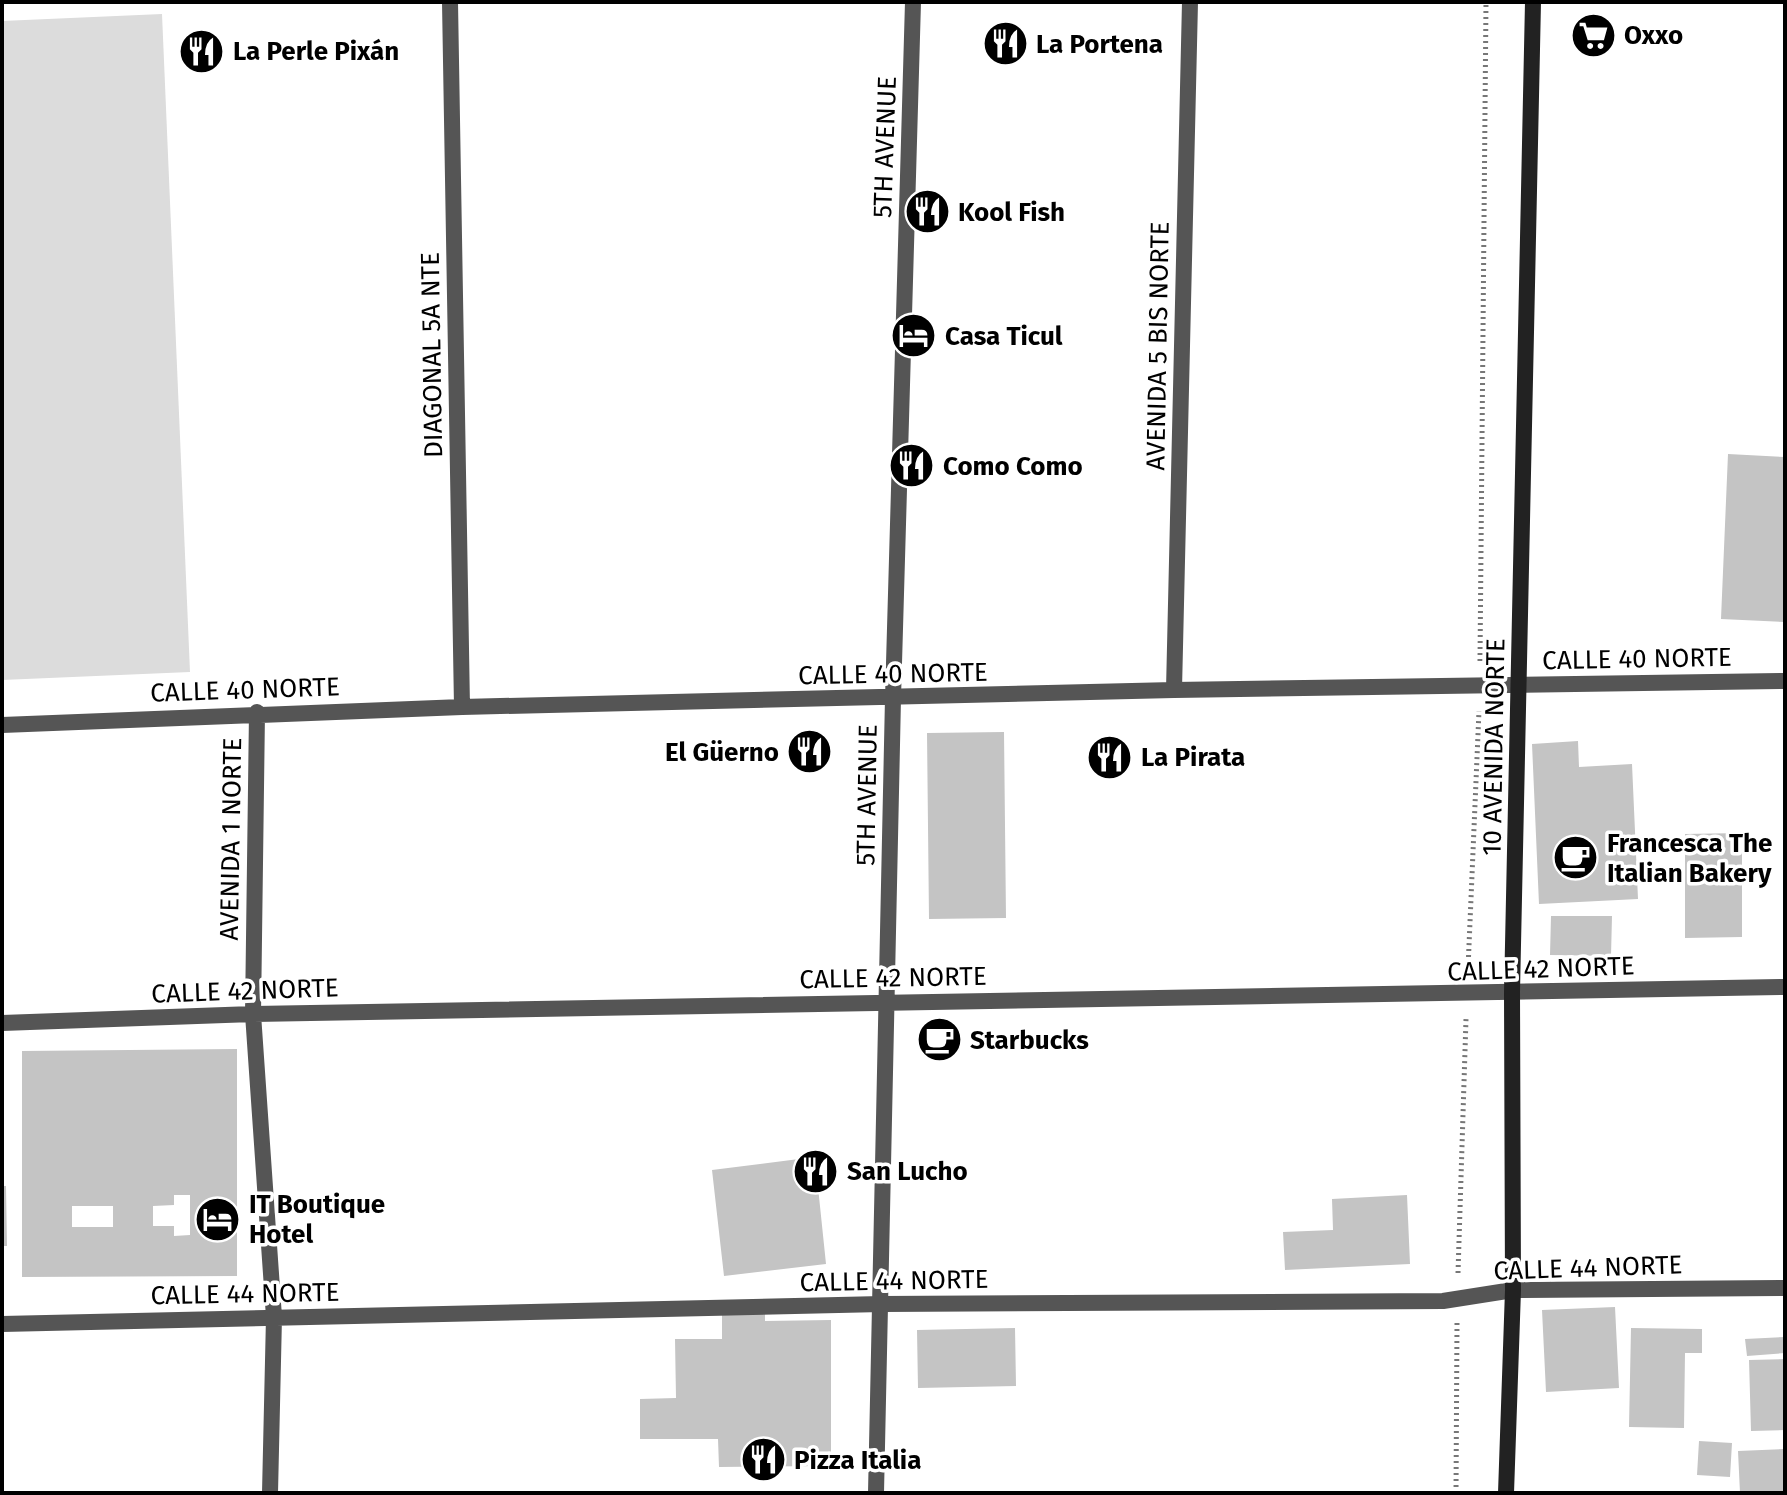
<svg xmlns="http://www.w3.org/2000/svg" width="1787" height="1495" font-family="'Fira Sans',sans-serif">
<rect width="100%" height="100%" fill="#fff"/>
<path fill="#dcdcdc" d="M162 14 190 672 2 680V21Z"/>
<path fill="#c4c4c4" fill-rule="evenodd" d="M1728 454 1785 457V622L1721 619Z
M1004 732 1006 918 929 919 927 733Z
M1578 741 1579 767 1632 764 1638 899 1539 904 1532 744Z
M1742 833V937L1685 938V834Z
M1551 916H1612L1611 956 1550 955Z
M237 1049V1276L22 1277V1051ZM174 1195H190V1235L174 1236V1226H153V1206L174 1205ZM72 1206H113V1227H72Z
M830 1155 833 1185 818 1187 826 1264 724 1276 712 1170Z
M2 1186H6L7 1246H2Z
M1407 1195 1410 1264 1285 1270 1283 1232 1333 1230 1332 1199Z
M1615 1307 1619 1388 1546 1392 1542 1310Z
M765 1314V1321L831 1320V1466L719 1467 718 1439H640V1399L676 1398 675 1339H722V1315Z
M1015 1328 1016 1386 918 1388 917 1330Z
M1631 1328 1702 1329V1353H1685L1684 1428 1629 1427Z
M1785 1337V1353L1747 1356 1745 1339Z
M1785 1359V1430L1751 1431 1749 1360Z
M1699 1441 1732 1443 1730 1477 1697 1475Z
M1783 1449 1785 1493H1740L1738 1451Z"/>
<g fill="none" stroke-linecap="round" stroke-linejoin="round">
<path stroke="#777" stroke-width="5" stroke-dasharray="2 4" stroke-linecap="butt" d="M1480 661 1486 2
M1468 969 1479 711
M1458 1273 1466 1019
M1456 1493 1457 1323"/>
<path stroke="#555" stroke-width="16" d="M450 2 462 707
M1174 690 1190 2
M257 712 253 1014 274 1317 270 1493
M2 725 462 707 1174 690 1785 681
M2 1023 253 1014 1785 987
M2 1324 882 1304 1443 1301 1513 1290 1785 1288
M876 1493 893 698 913 2"/>
<path stroke="#222" stroke-width="16" d="M1506 1493 1513 1290 1512 992 1533 2"/>
</g>
<defs>
<symbol id="supermarket-disc" viewBox="-11 -11 22 22"><circle r="9.5" fill="#000" stroke="#fff"/><path d="M-6-5.5h2.5l.6 2H6L4.5 2H-2.5L-4.4-4H-6ZM-1.5 3.2a1.3 1.3 0 1 0 .1 0ZM3 3.2a1.3 1.3 0 1 0 .1 0Z" fill="#fff"/></symbol>
<symbol id="restaurant-disc" viewBox="-11 -11 22 22"><circle r="9.5" fill="#000" stroke="#fff"/><path d="M-5-6h1v4h1v-4h1v4h1v-4h1v5L-1.5 .5V6h-2V.5L-5-1ZM5-6V6H3V1.5H1.5Q1.5-4 5-6Z" fill="#fff"/></symbol>
<symbol id="hotel-disc" viewBox="-11 -11 22 22"><circle r="9.5" fill="#000" stroke="#fff"/><path d="M-6-4.5h1.5V1H6V5H4.5V3h-9V5H-6ZM-4 0a1.8 1.8 0 1 1 3.6 0ZM.5 0V-2.5h3Q6-2.5 6 0Z" fill="#fff"/></symbol>
<symbol id="cafe-disc" viewBox="-11 -11 22 22"><circle r="9.5" fill="#000" stroke="#fff"/><path d="M-5.5-4.5H6V0H3Q3 3.5 0 3.5H-2.5Q-5.5 3.5-5.5 0ZM3-3.2v2h1.7v-2ZM-6 4.5H4V6H-6Z" fill="#fff"/></symbol>
</defs>
<g fill-rule="evenodd">
<use href="#supermarket-disc" x="1568" y="10" width="51" height="51"/>
<use href="#restaurant-disc" x="980" y="18" width="51" height="51"/>
<use href="#restaurant-disc" x="176" y="26" width="51" height="51"/>
<use href="#restaurant-disc" x="902" y="186" width="51" height="51"/>
<use href="#hotel-disc" x="888" y="310" width="51" height="51"/>
<use href="#restaurant-disc" x="886" y="440" width="51" height="51"/>
<use href="#restaurant-disc" x="784" y="726" width="51" height="51"/>
<use href="#restaurant-disc" x="1084" y="732" width="51" height="51"/>
<use href="#cafe-disc" x="1550" y="832" width="51" height="51"/>
<use href="#cafe-disc" x="914" y="1014" width="51" height="51"/>
<use href="#restaurant-disc" x="790" y="1146" width="51" height="51"/>
<use href="#hotel-disc" x="192" y="1194" width="51" height="51"/>
<use href="#restaurant-disc" x="738" y="1434" width="51" height="51"/>
</g>
<g text-anchor="middle" dominant-baseline="central" stroke-width="7" stroke-linejoin="round" paint-order="stroke">
<g font-size="26" font-weight="bold" fill="#000" stroke="#fff" text-anchor="start">
<text x="1624" y="35">Oxxo</text>
<text x="1036" y="44">La Portena</text>
<text x="233" y="51">La Perle Pixán</text>
<text x="958" y="212">Kool Fish</text>
<text x="945" y="336">Casa Ticul</text>
<text x="943" y="466">Como Como</text>
<text x="779" y="752" text-anchor="end">El Güerno</text>
<text x="1141" y="757">La Pirata</text>
<text x="1607" y="843">Francesca The<tspan x="1607" dy="30">Italian Bakery</tspan></text>
<text x="970" y="1040">Starbucks</text>
<text x="847" y="1171">San Lucho</text>
<text x="249" y="1204">IT Boutique<tspan x="249" dy="30">Hotel</tspan></text>
<text x="794" y="1460">Pizza Italia</text>
</g>
<g font-size="26" fill="#000" stroke="#fff">
<text transform="translate(885 147) rotate(-88)">5TH AVENUE</text>
<text transform="translate(1158 346) rotate(-89)">AVENIDA 5 BIS NORTE</text>
<text transform="translate(432 355) rotate(-91)">DIAGONAL 5A NTE</text>
<text transform="translate(1637 659) rotate(-1)">CALLE 40 NORTE</text>
<text transform="translate(893 674) rotate(-1)">CALLE 40 NORTE</text>
<text transform="translate(245 690) rotate(-2)">CALLE 40 NORTE</text>
<text transform="translate(1494 747) rotate(-89)">10 AVENIDA NORTE</text>
<text transform="translate(867 795) rotate(-89)">5TH AVENUE</text>
<text transform="translate(231 839) rotate(-89)">AVENIDA 1 NORTE</text>
<text transform="translate(1541 969) rotate(-2)">CALLE 42 NORTE</text>
<text transform="translate(893 978) rotate(-1)">CALLE 42 NORTE</text>
<text transform="translate(245 991) rotate(-2)">CALLE 42 NORTE</text>
<text transform="translate(1588 1268) rotate(-2)">CALLE 44 NORTE</text>
<text transform="translate(894 1281) rotate(-1)">CALLE 44 NORTE</text>
<text transform="translate(245 1294) rotate(-1)">CALLE 44 NORTE</text>
</g>
</g>
<rect width="1787" height="1495" fill="none" stroke="#000000" stroke-width="8"/>
</svg>
